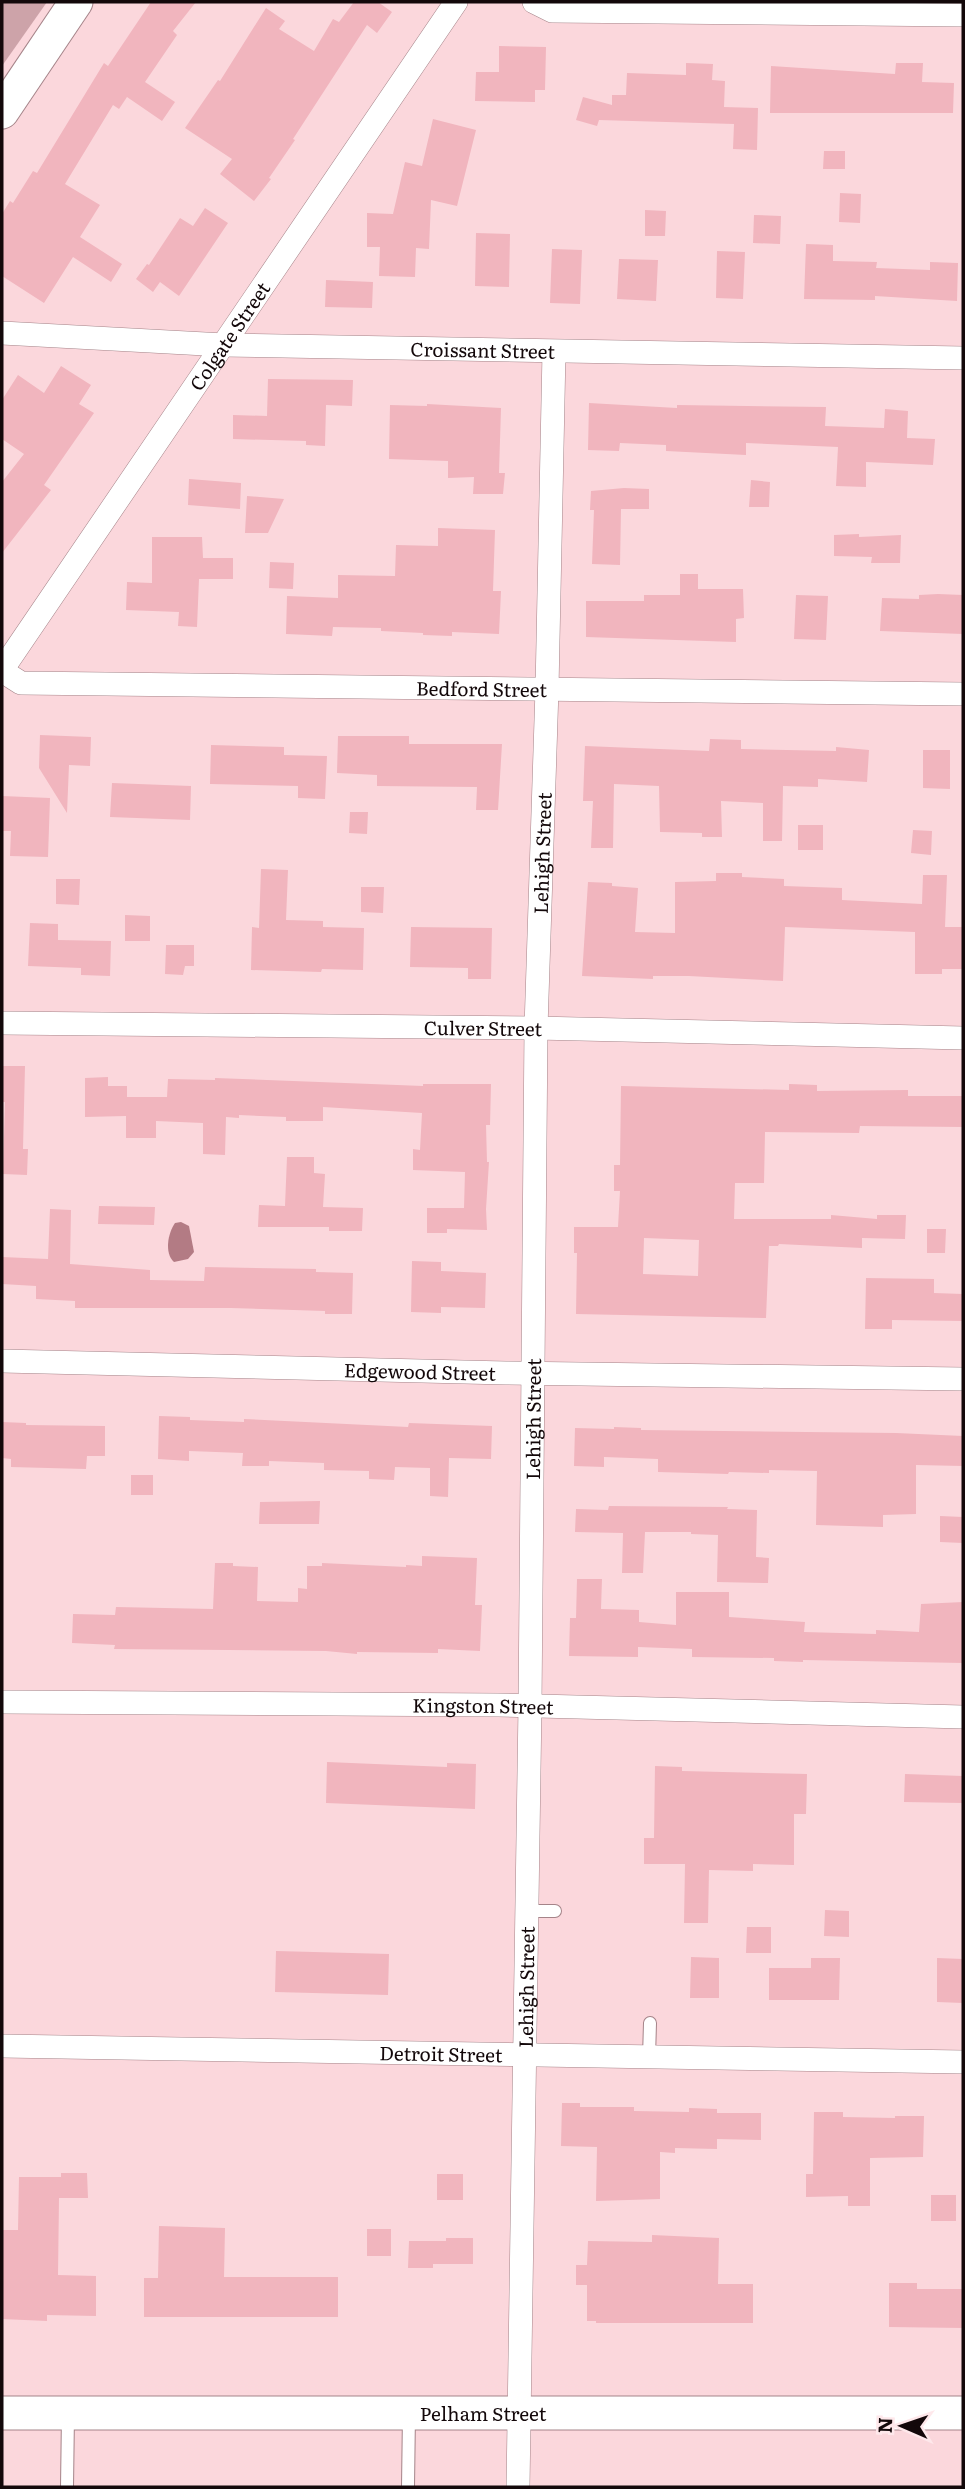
<svg xmlns="http://www.w3.org/2000/svg" width="965" height="2489" font-family="Literata,serif">
<rect width="100%" height="100%" fill="#fbd7dc"/>
<path fill="#cda3a9" d="M2 2H47L2 66Z"/>
<path fill="#b37b84" d="M181 1222 189 1226 194 1252 188 1259 174 1262C164 1253 168 1233 175 1223Z"/>
<path fill="#f1b5be" fill-rule="evenodd" d="M151 2H196L173 31 177 35 145 82 175 102 162 121 127 97 119 109 113 105 65 184 100 205 80 237 122 264 111 282 73 257 44 303 2 276V214L10 201 13 203 33 171 37 173 104 63 108 66Z
M354 2H378L392 12 377 33 367 25 293 139 295 140 269 178 271 179 254 201 220 174 232 159 185 128 218 80 220 81 266 8 285 21 279 29 314 51 333 19 339 22Z
M499 46 546 47 545 90H535V102L475 101 476 72H499Z
M686 63 713 64 712 80 725 81 724 107 758 108 757 150 733 149 734 124 599 120 597 126 576 120 583 97 612 105V95H626L627 73 686 75Z
M896 63H923L922 82 954 83 953 113H770L771 66 895 74Z
M433 119 476 130 457 206 431 200 429 249 416 248 415 277 379 276 380 247H367V213L393 214 405 162 422 166Z
M824 151H845V169H823Z
M840 193 861 194 860 223 839 222Z
M205 208 228 223 179 296 160 282 153 292 136 279 147 264 149 265 180 218 193 226Z
M645 210 666 211 665 236H645Z
M754 215 781 216 780 244 753 243Z
M476 233 510 234 509 287 475 286Z
M806 244 833 245V261L877 262 876 268 930 270V262L958 263 957 301 875 296V300L804 299Z
M552 249 582 250 580 304 550 303Z
M717 251 745 252 743 299 716 298Z
M619 259 658 260 656 301 617 299Z
M326 280 373 282 372 308 325 307Z
M61 366 91 385 79 404 94 413 44 485 51 490 2 553V482L24 454 2 439V400L18 375 44 393Z
M268 379 353 380 352 406 326 405 325 446 306 445V441L233 439V415L267 416Z
M589 403 677 408V405L826 407 825 426 884 428 885 409 908 411 907 438 935 439 933 465 866 462V487L836 486 838 447 746 443V455L666 451V445L620 443 619 451 588 450Z
M427 404 501 408 499 473H505L503 494H473L474 477 448 478V461L389 459 390 405 427 406Z
M189 479 241 483 240 509 188 505Z
M751 480 770 482 769 507H749Z
M624 488 649 489V509H621L620 565 592 564 594 510H590L591 491Z
M247 496 284 499 268 533H245Z
M438 528 495 530 493 591H501L499 634 452 632V636L423 635V633L381 631V628L333 627 332 636 286 634 287 596 338 598V575L395 576 396 545 438 546Z
M859 534V537L901 535 900 563H871L872 557 834 556V535Z
M152 537H202L203 558H233V579H199L197 627 178 626 179 612 126 610 127 582 152 583Z
M270 562 294 563 293 589 269 588Z
M680 574H698V589H743L744 618 736 619V642L586 637V601H644V595H680Z
M938 594 963 595V634L880 631 882 598 919 599V595Z
M796 595 828 596 826 640 794 639Z
M40 735 91 737 90 766 69 765 67 813 39 768Z
M338 736H409V744H502L498 810H476L477 787 377 786V775L337 773Z
M710 739 741 740V749L836 751V747L869 750 867 782 818 779V787L783 786 782 841H763V803L721 801 722 837H702V833L660 832 659 786 614 784 613 848H591L593 801H583L585 746 709 751Z
M211 745 284 747V755L327 756 325 799 298 798V786L210 784Z
M923 750H950V789L923 788Z
M112 783 191 786 190 820 110 817Z
M2 796 50 798 48 857 10 856 11 831H2Z
M350 812H368L367 834 349 833Z
M798 825H823V850H798Z
M913 830 932 831 931 855 911 853Z
M261 869 288 870 286 920 323 921V927L364 928 363 970 322 969 321 972 251 970 252 927 259 928Z
M716 873H742V877L784 879V886L842 888V900L922 904 923 875H947L945 927H963V969H942V974H915V932L785 927 783 981 689 976H653V979L582 976 588 882 612 883V886L638 888 635 932 675 933V882L716 881Z
M56 879H80L79 905 56 904Z
M361 887H384L383 913 361 912Z
M125 915 150 916V941H125Z
M30 923 58 924V940L111 941 110 976 81 975V968L28 966Z
M411 927 492 928 491 979H468V968L410 967Z
M166 945H194V966H185L183 975 165 974Z
M2 1066H25L23 1149H28L27 1175 3 1174 5 1102H2Z
M108 1077V1086H127V1097H167L168 1079 215 1080V1078L423 1086V1084H491L490 1125H486L487 1162H489L486 1209 487 1230 447 1229V1233H427V1208H464L465 1172 413 1170V1149L420 1150 422 1113 323 1107V1121H286V1117L239 1115V1118L226 1117 225 1155 203 1154V1123L156 1121V1138H126V1116L85 1117V1078Z
M789 1084 817 1085V1091L908 1090V1096H963V1127L860 1126 859 1133 765 1132 764 1183H735L734 1219H831V1215L877 1219V1215H906L905 1239 862 1238V1248L779 1244 778 1246H769L766 1318 576 1314 577 1253H574V1227H618L620 1191H614V1165H620L621 1086 789 1090ZM644 1238 699 1240 698 1276 643 1274Z
M287 1157H314V1173L325 1174 323 1207 363 1208 362 1231H329V1227H258L259 1205 285 1206Z
M99 1206 155 1207 154 1225 98 1224Z
M50 1209 71 1210 70 1264 150 1270V1280L204 1281 205 1267 316 1269V1272L353 1273 352 1314H325V1311L231 1308H75V1301L36 1299V1286L2 1284V1257L48 1259Z
M927 1229H946L945 1253H927Z
M412 1261 441 1262V1271L486 1273 485 1308 441 1307V1313L411 1312Z
M866 1278 934 1279V1293L963 1294V1321L892 1320V1329H865Z
M159 1416 190 1417V1420L244 1422V1419L408 1427 409 1423 492 1426 491 1459 449 1458 448 1497 430 1496V1468L395 1467 394 1480 369 1479V1471L324 1470V1463L269 1461V1466H242L243 1453 189 1451V1461L158 1459Z
M2 1422 26 1423V1425L105 1426V1456H87L86 1469 11 1467V1459L2 1458Z
M614 1427 641 1428V1430L896 1433 963 1436V1466L916 1465V1514L883 1515V1527L816 1525 817 1471 769 1470V1473L729 1472 728 1474 658 1472V1459L604 1457V1467L574 1466 575 1428 614 1429Z
M131 1475H153V1495H131Z
M320 1501 319 1524H259L260 1502Z
M609 1506 728 1507 727 1509 757 1510 756 1557 769 1558 768 1583 717 1582 718 1535 691 1534V1532H645L643 1573H622L623 1533 575 1532 576 1509 608 1510Z
M940 1516 963 1517V1543L940 1542Z
M422 1556 477 1558 475 1605H482L480 1651 438 1649V1653L357 1652V1654L326 1651 114 1649 115 1645 72 1643 73 1614 115 1615 116 1607 213 1609 215 1563H233V1566L258 1567 257 1601 298 1602V1588L307 1589V1566H322V1563L406 1567V1565L422 1566Z
M577 1579H602L601 1609 639 1610V1622L676 1625V1592H729V1617L805 1622 804 1632 876 1634V1630L919 1632 921 1604 963 1602V1663L803 1660V1662L774 1661V1658L692 1657V1649L638 1647V1657L569 1656 570 1618H576Z
M327 1762 447 1767V1763L476 1764 475 1809 326 1803Z
M655 1766 682 1767V1771L807 1774 806 1814H794V1865L753 1864V1871L709 1870 708 1923H684L685 1864H644V1838H654Z
M905 1774 963 1776V1803L904 1802Z
M825 1910 849 1911V1937L824 1936Z
M747 1927H771V1953H746Z
M276 1951 389 1954 388 1995 275 1992Z
M691 1957 719 1958V1998H690Z
M811 1958H840L839 2000H769V1968H811Z
M937 1958 963 1959V2003L937 2002Z
M562 2103H580V2107H634V2111L689 2112V2108L717 2109V2113H761V2140L717 2139V2149L675 2148V2153L660 2152V2199L596 2201 597 2147 561 2146Z
M814 2112H843V2117L895 2118V2116H924L923 2157 870 2158V2206H848V2196L806 2197V2174H813Z
M61 2173H87L88 2198H59L58 2275 96 2276V2316L47 2315V2321L2 2319V2230H18L19 2177H61Z
M437 2174H463V2200H437Z
M931 2195H956V2221H931Z
M159 2226 225 2228 224 2277H338V2317H144V2278H158Z
M367 2229H391V2256H367Z
M652 2235 719 2238 718 2284H753V2323H596V2321H587V2285H576V2265H587L588 2241 652 2242Z
M446 2238H473V2264H433V2268H408L409 2241H446Z
M889 2283H917V2289H963V2328L889 2327Z"/>
<g fill="none" stroke-linecap="round" stroke-linejoin="round">
<defs>
<path id="lane" d="M527 1911H555
M649 2057 650 2023
M67 2487 68 2414
M408 2487 409 2413"/>
<g id="street">
<path d="M534 2 552 11 963 15"/>
<path id="s1" d="M2 333 224 345 963 358"/>
<path id="s2" d="M2 670 456 2"/>
<path id="s3" d="M2 671 21 683 963 694"/>
<path id="s4" d="M2 1023 536 1028 963 1038"/>
<path id="s5" d="M2 1361 506 1373 963 1379"/>
<path id="s6" d="M2 1702 498 1705 963 1717"/>
<path id="s7" d="M2 2046 963 2062"/>
<path id="s8" d="M518 2487 530 1706 536 1028 547 689 554 352"/>
</g>
<g id="secondary">
<path d="M2 112 76 2"/>
<path id="s9" d="M2 2413H963"/>
</g>
</defs>
<use href="#lane" stroke="#a58489" stroke-width="14"/>
<use href="#street" stroke="#a58489" stroke-width="24"/>
<use href="#secondary" stroke="#a58489" stroke-width="35"/>
<use href="#lane" stroke="#fff" stroke-width="12"/>
<use href="#street" stroke="#fff" stroke-width="23"/>
<use href="#secondary" stroke="#fff" stroke-width="33"/>
</g>
<g text-anchor="middle" dominant-baseline="central" stroke-width="6" stroke-linejoin="round" paint-order="stroke">
<g font-size="19" fill="#13080a" stroke="#fee8eb">
<text stroke="none"><textPath href="#s2" startOffset="404">Colgate Street</textPath></text>
<text stroke="none"><textPath href="#s1" startOffset="481">Croissant Street</textPath></text>
<text stroke="none"><textPath href="#s3" startOffset="483">Bedford Street</textPath></text>
<text stroke="none"><textPath href="#s8" startOffset="1634">Lehigh Street</textPath></text>
<text stroke="none"><textPath href="#s4" startOffset="481">Culver Street</textPath></text>
<text stroke="none"><textPath href="#s5" startOffset="418">Edgewood Street</textPath></text>
<text stroke="none"><textPath href="#s8" startOffset="1068">Lehigh Street</textPath></text>
<text stroke="none"><textPath href="#s6" startOffset="481">Kingston Street</textPath></text>
<text stroke="none"><textPath href="#s8" startOffset="500">Lehigh Street</textPath></text>
<text stroke="none"><textPath href="#s7" startOffset="439">Detroit Street</textPath></text>
<text stroke="none"><textPath href="#s9" startOffset="481">Pelham Street</textPath></text>
</g>
</g>
<rect width="965" height="2489" fill="none" stroke="#13080a" stroke-width="7"/>
<g transform="translate(902 2426) rotate(272)" stroke="#fee8eb" stroke-width="5" paint-order="stroke">
<path d="M0-5L12 26L0 18L-12 26Z" fill="#13080a"/>
<text y="-10" font-size="19" font-weight="bold" text-anchor="middle" fill="#13080a">N</text>
</g>
</svg>
